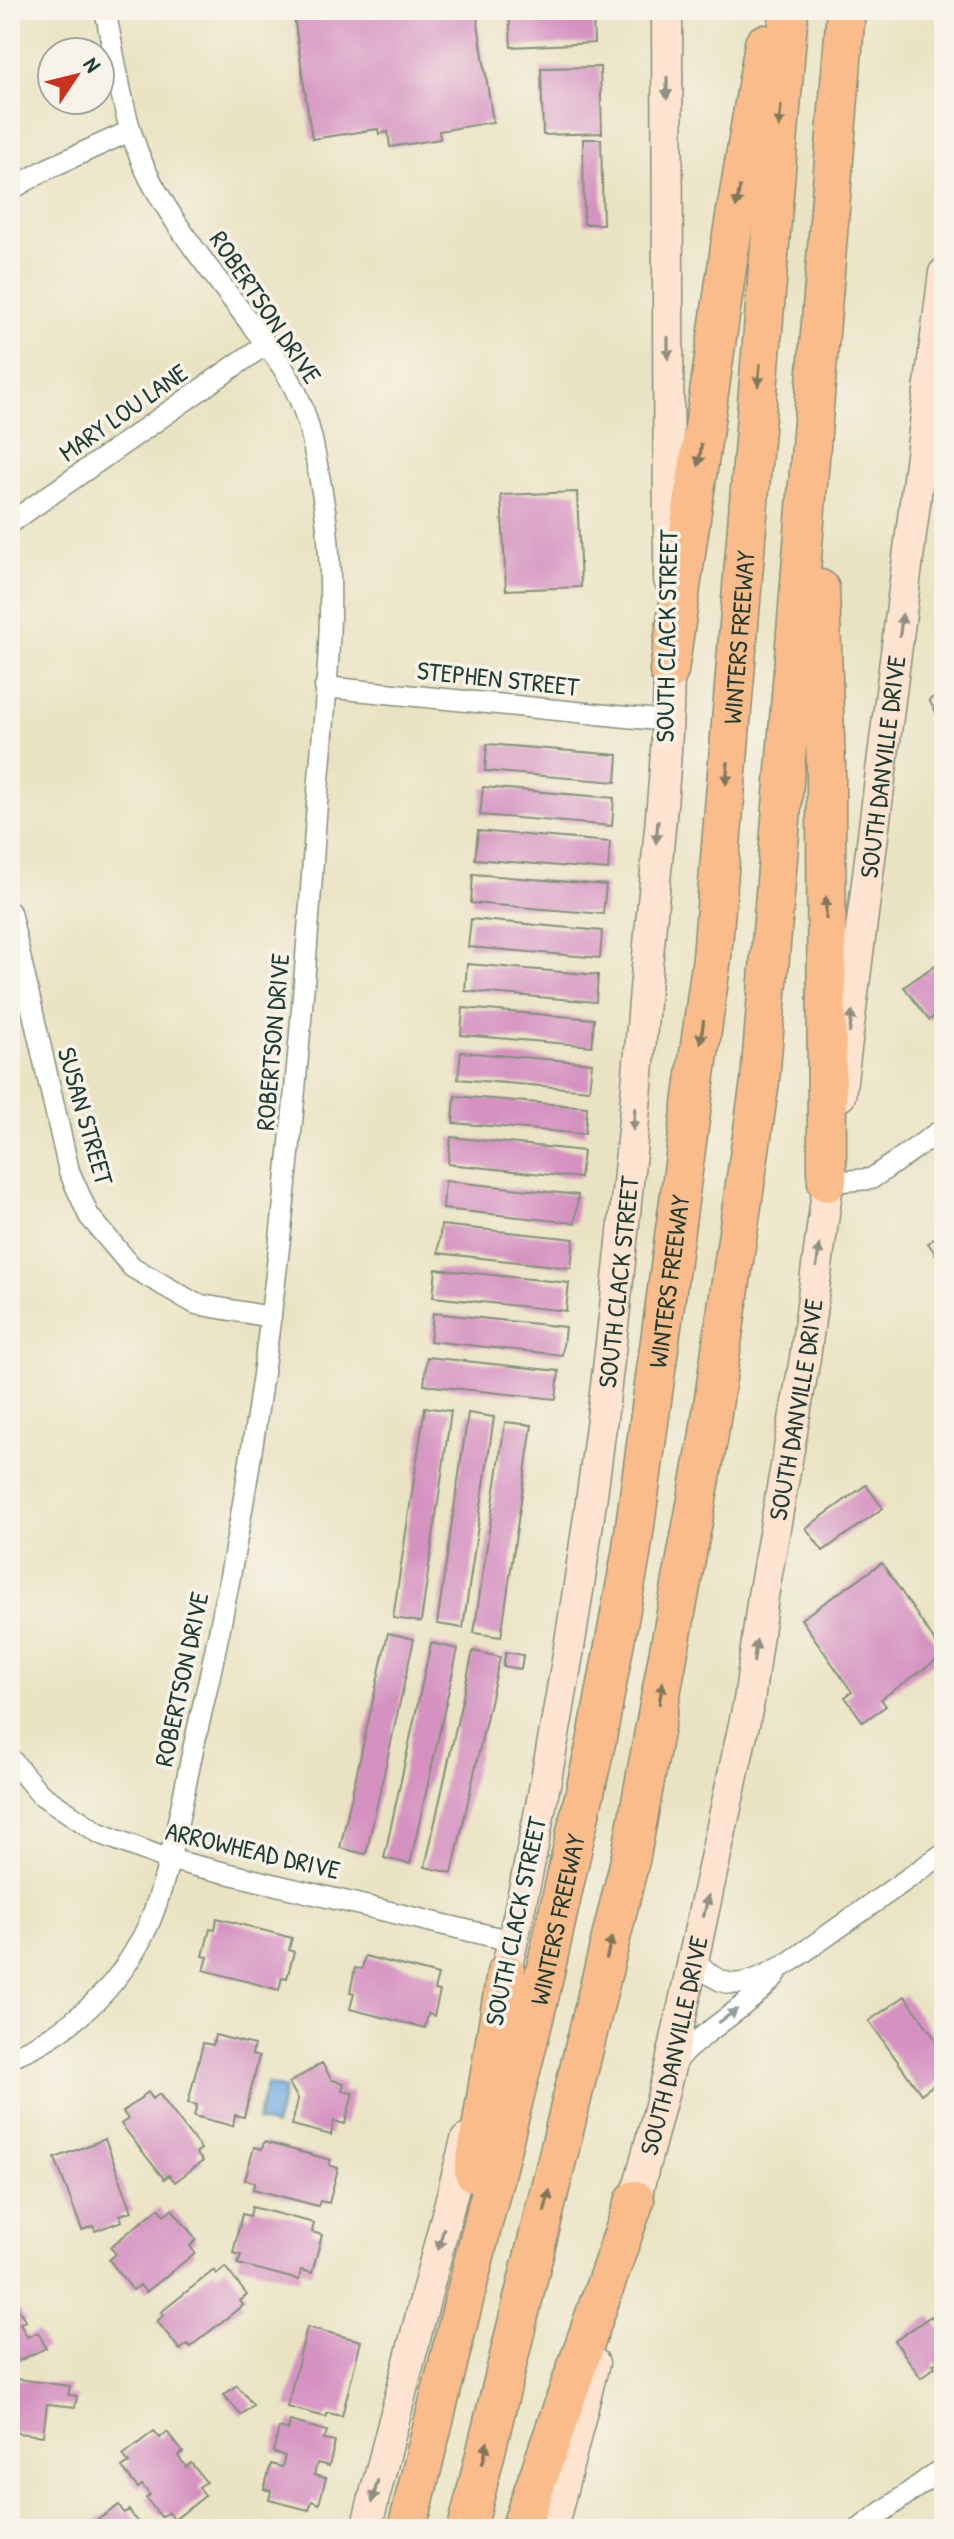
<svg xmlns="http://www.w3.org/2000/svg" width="954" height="2539" font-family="'Patrick Hand',sans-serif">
<rect width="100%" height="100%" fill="#f7f3e8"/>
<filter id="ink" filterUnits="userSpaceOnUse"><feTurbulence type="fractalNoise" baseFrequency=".0125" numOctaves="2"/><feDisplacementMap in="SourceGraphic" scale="16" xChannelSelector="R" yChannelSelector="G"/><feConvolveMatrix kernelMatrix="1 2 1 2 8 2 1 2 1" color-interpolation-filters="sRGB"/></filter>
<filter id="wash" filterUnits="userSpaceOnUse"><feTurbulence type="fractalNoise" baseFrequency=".006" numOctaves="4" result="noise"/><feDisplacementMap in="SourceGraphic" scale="32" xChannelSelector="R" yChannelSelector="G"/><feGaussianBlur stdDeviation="1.8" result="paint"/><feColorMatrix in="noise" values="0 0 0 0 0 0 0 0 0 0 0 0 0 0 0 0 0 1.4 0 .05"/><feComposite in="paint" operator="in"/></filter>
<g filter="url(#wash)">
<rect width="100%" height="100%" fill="#eae3c3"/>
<path fill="#71abe1" stroke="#48748a" stroke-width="2" d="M267 2084 285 2089 275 2126 257 2121Z"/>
<g id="blocks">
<path fill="#d592c1" d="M293 10H476L493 122 439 131 440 139 390 147 388 132 379 134 378 129 312 139Z
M509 10H593L594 43 511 47Z
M600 67 602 133 543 135 541 68Z
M583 139H601L603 224H584Z
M577 492 581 587 506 590 501 495Z
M944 690V727L929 700Z
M487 744 618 755 616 782 485 771Z
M483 787 614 798 612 826 480 815Z
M478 831 610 842 608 870 475 859Z
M473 874 606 885 603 914 471 903Z
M471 919 602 931 600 958 468 947Z
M944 959V1010L929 1020 904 987Z
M467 964 598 975 596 1002 465 991Z
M463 1008 594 1019 592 1046 461 1035Z
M461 1052 592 1063 589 1090 458 1079Z
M455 1096 587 1107 585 1134 453 1123Z
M451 1137 583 1151 580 1178 448 1164Z
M445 1181 578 1195 575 1223 443 1209Z
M441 1225 574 1239 571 1268 438 1253Z
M944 1231V1266L928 1243Z
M436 1269 569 1283 566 1311 433 1297Z
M433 1313 565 1327 562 1355 430 1341Z
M427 1357 559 1371 556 1399 424 1385Z
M425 1407 451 1411 421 1622 393 1618Z
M468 1413 494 1417 463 1628 437 1624Z
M505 1422 532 1425 501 1637 474 1633Z
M866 1485 883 1508 823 1551 806 1528Z
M882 1563 944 1655 881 1699 886 1706 863 1722 845 1697 852 1692 801 1619Z
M388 1633 414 1639 366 1854 340 1848Z
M431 1643 458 1649 410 1864 384 1858Z
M473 1651 500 1657 452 1873 425 1867Z
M506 1652 523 1655 521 1669 503 1666Z
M217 1918 292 1938 289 1950 294 1952 287 1978 282 1977 279 1990 204 1970 208 1957 203 1956 210 1929 215 1930Z
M365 1956 438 1975 434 1990 440 1991 434 2016 428 2014 425 2028 350 2009 354 1993 350 1992 355 1968 362 1969Z
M905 1996 944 2051V2077L921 2094 869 2021Z
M215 2035 254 2045 252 2055 259 2057 244 2117 235 2115 233 2126 194 2116 197 2105 188 2103 203 2043 213 2045Z
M322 2063 332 2080 344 2083 342 2091 353 2093 345 2124 334 2121 331 2135 292 2125 298 2099 289 2083Z
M148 2092 153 2099 159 2094 201 2149 196 2153 203 2161 175 2182 169 2175 164 2179 121 2124 128 2119 123 2112Z
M105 2139 132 2211 120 2215 122 2221 95 2231 93 2226 82 2230 55 2158Z
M264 2142 331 2160 329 2165 338 2168 329 2203 320 2201 318 2206 253 2189 255 2182 245 2180 254 2147 262 2149Z
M252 2207 314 2223 312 2232 322 2235 312 2273 301 2270 299 2280 238 2264 241 2255 233 2253 242 2214 250 2216Z
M159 2208 164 2215 172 2209 197 2240 190 2246 195 2253 146 2292 140 2285 133 2290 109 2260 116 2254 110 2247Z
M225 2267 247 2295 240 2301 243 2305 190 2347 187 2344 180 2350 157 2321 164 2315 161 2312 214 2270 217 2274Z
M10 2297 26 2321 20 2323 27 2337 38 2332 46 2348 10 2365Z
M931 2316 944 2335V2361L933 2364 935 2367 921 2378 895 2341Z
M307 2327 361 2341 342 2416 328 2413 326 2417 287 2407Z
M10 2378 70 2386 68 2395 77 2396 75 2407 47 2404 43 2436 10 2432Z
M237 2385 253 2405 241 2415 224 2395Z
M290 2421 327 2431 324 2440 335 2442 329 2466 317 2463 314 2475 326 2478 319 2504 312 2501 309 2510 269 2500 271 2491 264 2489 271 2464 282 2467 285 2456 273 2452 279 2428 288 2430Z
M154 2431 160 2438 167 2432 183 2452 178 2456 186 2467 191 2463 206 2482 199 2487 205 2496 174 2520 168 2512 161 2517 146 2498 150 2495 142 2485 138 2488 122 2468 129 2463 123 2455Z
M119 2505 124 2513 129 2510 142 2529H91L89 2526Z"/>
</g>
</g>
<g filter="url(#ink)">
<use href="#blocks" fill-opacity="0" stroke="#84907c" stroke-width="2"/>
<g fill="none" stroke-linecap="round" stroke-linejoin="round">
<defs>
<path id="minor" d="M10 190 49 168 130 131
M10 523 266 344
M325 687 667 721
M10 912 69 1171 89 1216 132 1267 196 1304 271 1317
M827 1182 871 1179 944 1128
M10 1758 40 1794 99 1833 167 1859 512 1941
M694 1958C725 1998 749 1984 787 1964L944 1853
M10 2057C68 2035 117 1989 144 1934 170 1882 183 1791 197 1732 267 1437 295 1133 315 831 322 725 341 596 322 492 316 459 311 426 298 396 287 370 267 345 250 323 215 276 177 230 150 179 123 128 117 66 105 10
M673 2063C704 2030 746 2009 776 1975
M859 2529 944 2467"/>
<g id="secondary">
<path d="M667 10 669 580"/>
<path id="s1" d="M840 1096 944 273"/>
<path id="s2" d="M501 1992C577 1671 616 1343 643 1015 652 893 670 770 669 648"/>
<path id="s3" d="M630 2220 670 2067 749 1701 763 1596 805 1358 831 1160"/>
<path d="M366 2529 466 2140"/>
<path d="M552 2529 594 2363"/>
</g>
<g id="motorway">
<path d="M820 589 826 768 827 1182"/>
<path d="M669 671 730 247 764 44"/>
<path d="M474 2172 506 1973"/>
<path id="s4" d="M407 2529 540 1994 597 1738 631 1555 712 957 789 10"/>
<path d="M467 2529 631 1856 708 1440 760 1081 846 10"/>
<path d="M520 2529 635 2200"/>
</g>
</defs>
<use href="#minor" stroke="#84907c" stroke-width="23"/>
<use href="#secondary" stroke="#84907c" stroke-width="33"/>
<use href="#motorway" stroke="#84907c" stroke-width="41"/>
<use href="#minor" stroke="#fff" stroke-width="20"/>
<use href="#secondary" stroke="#fde4d0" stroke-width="30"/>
<use href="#motorway" stroke="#f9bc8a" stroke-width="38"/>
</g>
<defs><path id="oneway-solid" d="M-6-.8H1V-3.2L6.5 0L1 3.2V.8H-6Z" transform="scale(2)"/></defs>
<g fill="#8e9082">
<use href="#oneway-solid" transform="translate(667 88) rotate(90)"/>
<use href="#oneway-solid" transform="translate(668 348) rotate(90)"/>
<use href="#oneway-solid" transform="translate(901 625) rotate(-83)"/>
<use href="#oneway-solid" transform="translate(657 832) rotate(95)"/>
<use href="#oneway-solid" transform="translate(851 1022) rotate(-82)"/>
<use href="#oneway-solid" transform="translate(634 1119) rotate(95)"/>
<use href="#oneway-solid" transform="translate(818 1256) rotate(-83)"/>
<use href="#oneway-solid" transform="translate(755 1651) rotate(-83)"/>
<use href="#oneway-solid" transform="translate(706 1906) rotate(-77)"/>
<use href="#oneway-solid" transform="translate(441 2239) rotate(104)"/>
<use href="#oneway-solid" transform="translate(375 2491) rotate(104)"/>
</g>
<g fill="#81765b">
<use href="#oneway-solid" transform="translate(780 116) rotate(95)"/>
<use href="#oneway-solid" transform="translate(738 197) rotate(100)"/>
<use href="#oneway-solid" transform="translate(759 375) rotate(95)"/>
<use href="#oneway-solid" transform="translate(700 455) rotate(98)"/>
<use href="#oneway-solid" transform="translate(727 773) rotate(95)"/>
<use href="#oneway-solid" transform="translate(826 908) rotate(-90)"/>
<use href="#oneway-solid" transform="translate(702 1032) rotate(98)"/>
<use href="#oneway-solid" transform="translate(661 1693) rotate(-80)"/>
<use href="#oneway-solid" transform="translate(609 1948) rotate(-77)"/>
<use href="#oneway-solid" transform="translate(547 2201) rotate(-76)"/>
<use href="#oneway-solid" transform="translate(485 2453) rotate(-77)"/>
</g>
<use fill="#8f9e9a" href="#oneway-solid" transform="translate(728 2016) rotate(-36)"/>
</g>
<g text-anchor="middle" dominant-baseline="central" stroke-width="7" stroke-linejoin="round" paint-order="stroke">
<g font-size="26" fill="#1f3d34" stroke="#f7f3e8">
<text transform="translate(266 307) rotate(56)">ROBERTSON DRIVE</text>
<text transform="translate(123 412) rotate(-35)">MARY LOU LANE</text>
<text transform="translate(666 636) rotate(-89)">SOUTH CLACK STREET</text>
<text stroke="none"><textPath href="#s4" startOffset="1924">WINTERS FREEWAY</textPath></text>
<text transform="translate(498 678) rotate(6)">STEPHEN STREET</text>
<text stroke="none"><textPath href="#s1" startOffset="332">SOUTH DANVILLE DRIVE</textPath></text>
<text transform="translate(272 1042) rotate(-85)">ROBERTSON DRIVE</text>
<text transform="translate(86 1116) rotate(74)">SUSAN STREET</text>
<text stroke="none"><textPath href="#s4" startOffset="1276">WINTERS FREEWAY</textPath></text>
<text stroke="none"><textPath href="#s2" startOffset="720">SOUTH CLACK STREET</textPath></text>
<text stroke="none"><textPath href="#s3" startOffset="828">SOUTH DANVILLE DRIVE</textPath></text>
<text transform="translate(181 1679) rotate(-78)">ROBERTSON DRIVE</text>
<text transform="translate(253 1850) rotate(13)">ARROWHEAD DRIVE</text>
<text stroke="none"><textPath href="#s4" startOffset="628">WINTERS FREEWAY</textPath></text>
<text transform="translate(515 1921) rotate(-78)">SOUTH CLACK STREET</text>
<text stroke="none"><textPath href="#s3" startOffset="180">SOUTH DANVILLE DRIVE</textPath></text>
</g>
</g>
<rect width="954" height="2539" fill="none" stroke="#f7f3e8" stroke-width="40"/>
<g transform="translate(76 76) rotate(55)"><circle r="38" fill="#f7f3e8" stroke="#a1aaa0" stroke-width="2"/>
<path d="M0-6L14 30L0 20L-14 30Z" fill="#c8321e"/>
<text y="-12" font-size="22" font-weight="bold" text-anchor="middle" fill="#1f3d34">N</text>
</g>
</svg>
